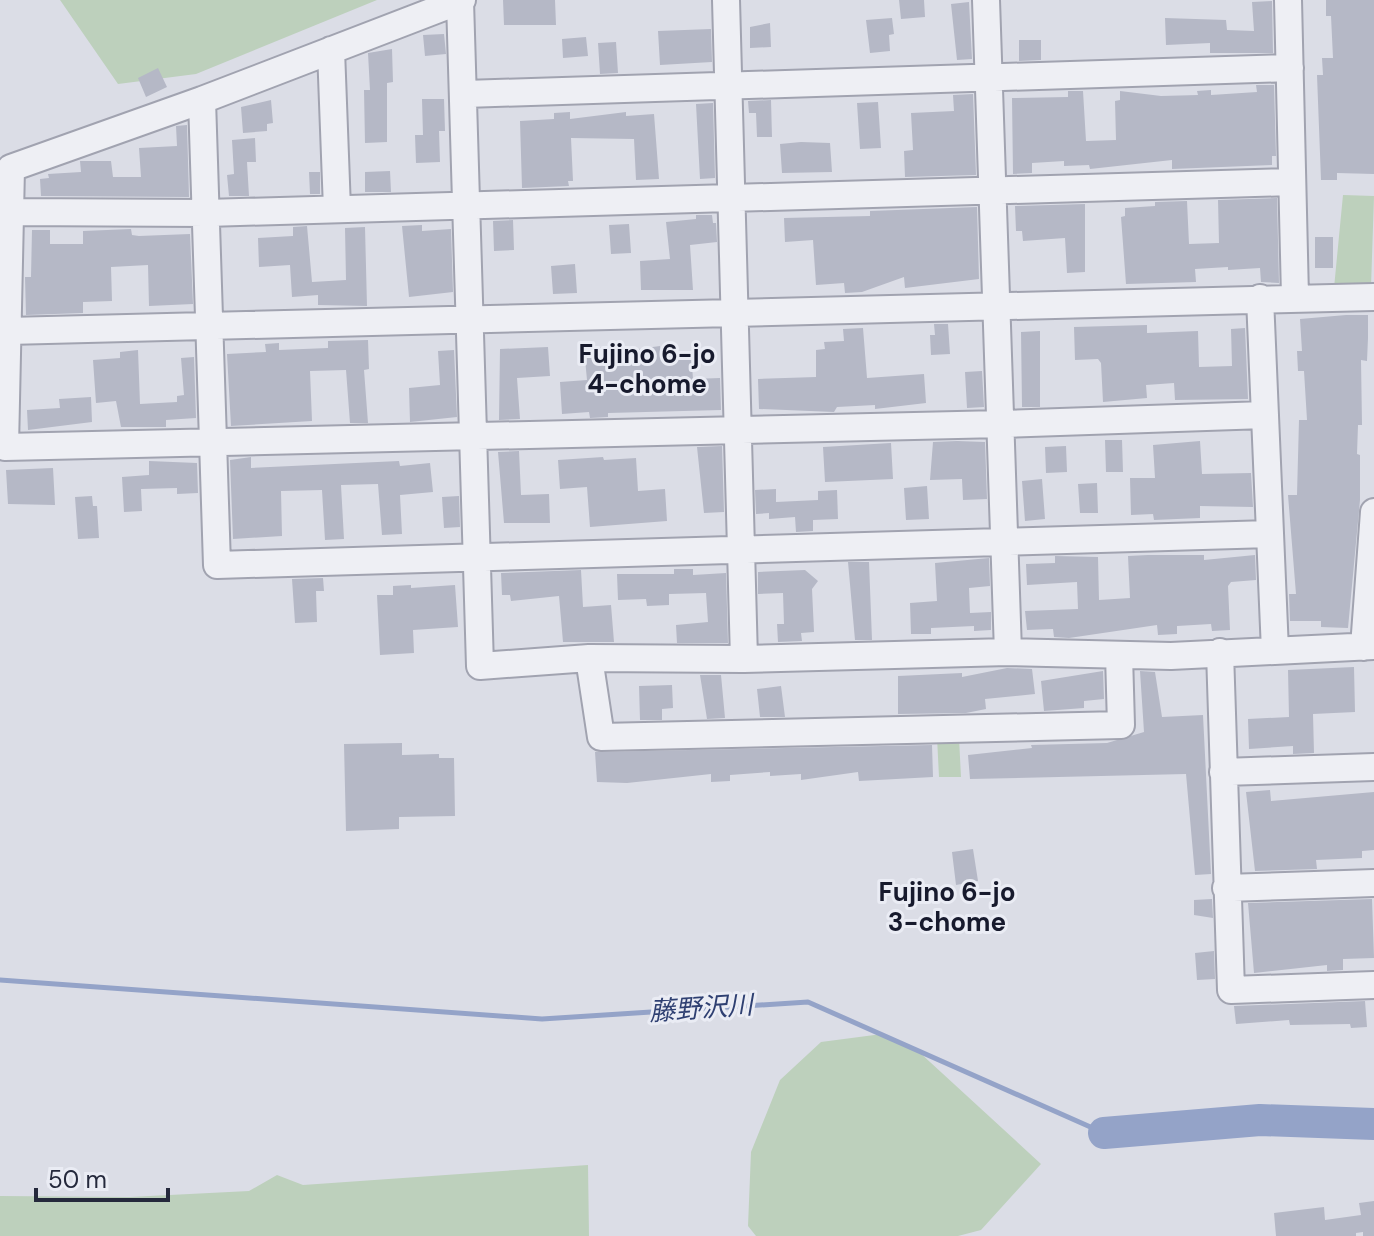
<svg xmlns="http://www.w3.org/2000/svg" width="1374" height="1236" font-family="'DM Sans','Noto Sans JP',sans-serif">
<rect width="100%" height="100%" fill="#dbdde6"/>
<path fill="#bdd0bc" d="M60 0H377L196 74 118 84Z
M1343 195 1374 196 1371 287 1334 288Z
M937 737 959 738 961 777H939Z
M882 1034 918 1051 1041 1164 981 1230 958 1236H756L748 1226 751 1152 780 1080 821 1042Z
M588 1165 589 1236H0V1196L130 1197 249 1191 277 1175 303 1185Z"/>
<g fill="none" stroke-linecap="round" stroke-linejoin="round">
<path stroke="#94a3c8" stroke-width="5" d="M0 980 542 1019 808 1002 1104 1133"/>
<path stroke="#94a3c8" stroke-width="32" d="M1104 1133 1260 1120 1374 1124"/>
</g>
<path fill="#b5b8c6" d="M503 0H555L556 25H504Z
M899 0H924L925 17 901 19Z
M1326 0H1374V174L1337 173V180H1321L1317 75H1323L1322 58H1333L1331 16H1326Z
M1272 1 1273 53H1210V43L1166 45 1165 18 1226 20 1227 30 1254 31 1252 2Z
M969 2 972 59 957 60 951 4Z
M892 18 894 34 889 35 890 51 870 53 866 20Z
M770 23 771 47 750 48V27Z
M711 29 712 62 660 65 658 31Z
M444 34 446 54 425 56 423 35Z
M586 37 588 56 563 58 562 39Z
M1019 40H1041V60L1019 61Z
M616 42 618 73 600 74 598 43Z
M392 49 393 82 387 83V142L365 143 364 90H370L368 53Z
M158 68 167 87 146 97 138 78Z
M1256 85H1274L1276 156H1272V165L1172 169V160L1090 169 1089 165 1064 166V161L1032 163V173L1013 174 1012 98 1068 97V91H1083L1086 141 1116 140 1115 101 1120 100V91L1161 96 1198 95 1197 91 1211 90V95L1257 92Z
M973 94 976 175 905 177 904 151 913 150 911 113 954 111 953 95Z
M422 99H444L445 131H439L440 162 416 163 415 135H423Z
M271 100 273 123 267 124V131L243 133 241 107Z
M771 100 772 137H757L756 113H749L748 101Z
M878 102 881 148 860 149 857 103Z
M713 103 715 178 700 179 696 104Z
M570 112V119L626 112V116L654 114 659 179 636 180 634 139 571 138 573 181H568L569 186 522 188 520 121 554 119V113Z
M187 125 189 197 41 196 40 179 49 178 48 174 81 172 80 161H111L113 177H141L139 148 177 146 176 126Z
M255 138 256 162H247L249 196H229L227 175 234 174 232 140Z
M801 142 830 143 832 172 782 173 780 144Z
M390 171 391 192H365V172Z
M309 172H320V194H310Z
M1277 198 1279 283 1261 282 1260 268 1228 270V267L1195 269 1196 282 1126 284 1121 217 1125 216V208L1155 206V202L1187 201 1189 244 1219 243 1218 200Z
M1085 204V272L1067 273 1065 238 1023 241 1022 231H1016L1015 206Z
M977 207 979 279 905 288 904 277 862 292 845 293 844 283 816 285 813 240 785 242 784 218 870 216V211Z
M696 215H712L713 223H716L717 242 690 245 693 290H641L640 261 670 259 666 222 696 219Z
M513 220 514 250 494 251 493 221Z
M629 224 631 253 611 254 609 225Z
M422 225V231L451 229 453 292 409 297 402 226Z
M307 226 312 282 346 280 345 228 365 227 367 306 318 305V295L292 297 290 265 259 267 258 238 293 236V227Z
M131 229 132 235 139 236 190 234 193 304 149 306 148 265 111 267 112 301 83 302V313L26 315 25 277H31L32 230H50V244H83V231Z
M1315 237H1333V268H1315Z
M575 264 577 293 553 294 551 266Z
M1346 315H1368V338L1367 361 1361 360 1362 425H1358L1357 454 1360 455V500L1348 628 1321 627V621H1290L1289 594H1296L1288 495H1297L1299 420H1307L1304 371H1298L1297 351H1302L1300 319Z
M934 324H948L950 354 931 355 930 335H935Z
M1147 325V333L1198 331 1199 367 1232 366 1231 329 1245 328 1248 399 1175 400 1174 383 1146 385 1147 398 1103 402 1101 363 1098 359 1075 360 1074 327Z
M863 328 867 378 924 374 926 403 875 409V405L837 407 834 412 759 409 758 379 816 377V350L825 349 824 342 844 341 843 329Z
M1040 331V407H1022L1021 332Z
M368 340 369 369 364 370 368 423H350L346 370 310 371 312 421 231 426 227 354 266 352 265 344 279 343V350L328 348V341Z
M660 346 661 354 691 353 693 379 720 378 721 410 608 413V417L590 418 589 412 562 414 560 382 587 380 584 348 602 347V354Z
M548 347 550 376 517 378 520 419 499 420 500 349Z
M138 350 140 404 177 402V396L184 395 181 358 194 357 196 418 166 420V427H121L116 401 96 403 93 360 120 358V352Z
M454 350 457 417 410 422 409 388 440 385 438 351Z
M982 371 984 407 967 408 965 372Z
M91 397 92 422 28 430 27 410 60 408 59 399Z
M1105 440H1122L1123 472H1106Z
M957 441 985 442 987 499 963 500 962 479 930 480 933 442Z
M1200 441 1202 474 1251 473 1253 507 1200 506V518L1154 520 1153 514 1131 515 1130 478H1155L1153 445Z
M891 443 893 479 825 482 823 447Z
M722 446 724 512 704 513 697 447Z
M1066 446 1067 472 1046 473 1045 447Z
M519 451 521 495 549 494 550 523H504L498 452Z
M251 457V468L399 461 400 466 430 463 433 492 400 495 402 534 382 535 378 484 341 485 344 539 325 540 322 490 281 491 282 536 233 539 230 460Z
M603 457 604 460 636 458 638 491 665 489 667 521 590 527 587 487 560 489 558 460Z
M149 461 197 463 198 493 177 494V488L141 489 142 511 124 512 122 477 149 475Z
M53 468 55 505 8 504 6 470Z
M1042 479 1045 519 1025 521 1022 481Z
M1097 483 1098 513H1080L1078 484Z
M927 486 929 519 906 520 904 488Z
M776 489V502L818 500V491L837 490 838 519 813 520V531L796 532 795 517 769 519V513L756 514 755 490Z
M92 496 93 506H97L99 538 78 539 75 497Z
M459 496 460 527 444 528 442 497Z
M1148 555H1204V560L1255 555 1256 580 1231 582 1228 586 1230 630 1212 631 1211 624 1177 626V634L1158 635 1157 625 1069 638 1054 637 1053 629 1027 630 1025 611 1078 609 1077 582 1027 585 1026 564 1055 563V556L1098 557 1099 600 1130 598 1128 556Z
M989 558 990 586 969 588 970 613 991 612V630L974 631V626L931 628V634H911L910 603 937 601 935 563Z
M848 562H869L872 640H855Z
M674 569H693V575L726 573 728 643H677L676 625 708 622 706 593 669 594V605L647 606 646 599 618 600 617 574H674Z
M581 570 583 607 611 605 614 642H563L559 596 511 601 510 595H502L501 573Z
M805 570 818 581 812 589 814 632 801 633 802 641 778 642 777 624H784L783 593 758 594V572Z
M323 578 324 591H316L317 622 295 623 292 579Z
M411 585V588L455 585 458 627 413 630 414 653 380 655 377 595H393V586Z
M1354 667 1355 712 1313 714 1314 753 1293 754V746L1249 749 1248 719 1289 717 1288 670Z
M1007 668 1032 669 1035 694 985 699 986 709 966 713 898 714V676L962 673V677Z
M1103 671 1104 699 1084 701V708L1044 711 1041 681Z
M1140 671 1155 672 1162 717 1203 715 1211 874 1195 875 1186 774 970 779 968 755 1032 748 1031 745 1107 743 1144 732Z
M700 675H721L725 718 707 719Z
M672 685 673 708 662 709V720H640L639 686Z
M781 686 785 717H760L757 689Z
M402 743V755L439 754V758H454L455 816 399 817V829L346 831 344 744Z
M932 745 933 777 859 781 858 772 801 780V774L770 776V772L730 775V781L711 782V774L627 783 597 782 595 752Z
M1270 790 1271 801 1374 792V850L1362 851V858L1316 860 1317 869 1255 871 1246 792Z
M973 849 978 881 956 885 952 852Z
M1212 899 1213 918 1194 915V900Z
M1372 899 1374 958 1343 959V970L1327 971V965L1254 973 1248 903Z
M1214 951 1215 979 1197 980 1195 953Z
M1365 1001 1367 1027 1351 1028 1350 1024 1290 1025 1289 1020 1236 1024 1234 1006Z
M1374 1201V1236H1363V1232L1356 1233V1236H1276L1274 1213 1324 1207 1325 1220 1361 1215 1359 1203Z"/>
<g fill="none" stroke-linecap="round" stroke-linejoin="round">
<defs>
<path id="minor" d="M462 0 202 100 11 168 5 447 1001 424 1265 415
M726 0 744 659
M986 0 1008 652
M1288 0 1295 297
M460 1 480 666 589 658 744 659 1008 652 1171 656 1374 646
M331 50 337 209
M465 94 1290 68
M202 100 217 565 1270 534
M10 212 207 213 1292 182
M1260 298 1275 651
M8 331 1374 297
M1364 647 1374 512
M1220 652 1231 990 1374 985
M589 658 601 737 1121 725 1119 655
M1223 772 1374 767
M1226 888 1374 883"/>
</defs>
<use href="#minor" stroke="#a1a3b0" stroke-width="30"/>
<use href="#minor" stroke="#eeeff4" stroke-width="26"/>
</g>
<g text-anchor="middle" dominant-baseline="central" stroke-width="6" stroke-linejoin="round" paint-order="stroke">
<g font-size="26" font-weight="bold" fill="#171a2d" stroke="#eaecf4">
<text x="647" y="354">Fujino 6-jo<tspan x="647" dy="30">4-chome</tspan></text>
<text x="947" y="892">Fujino 6-jo<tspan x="947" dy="30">3-chome</tspan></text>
</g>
<g font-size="26" font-style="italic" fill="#2e3f71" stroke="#eaecf4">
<text transform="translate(701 1008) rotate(-4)">藤野沢川</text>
</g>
</g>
<path d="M36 1188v12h132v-12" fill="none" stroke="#25293c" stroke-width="4"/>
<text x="48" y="1188" font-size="24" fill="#25293c" stroke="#eaecf4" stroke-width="6" paint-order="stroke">50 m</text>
</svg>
